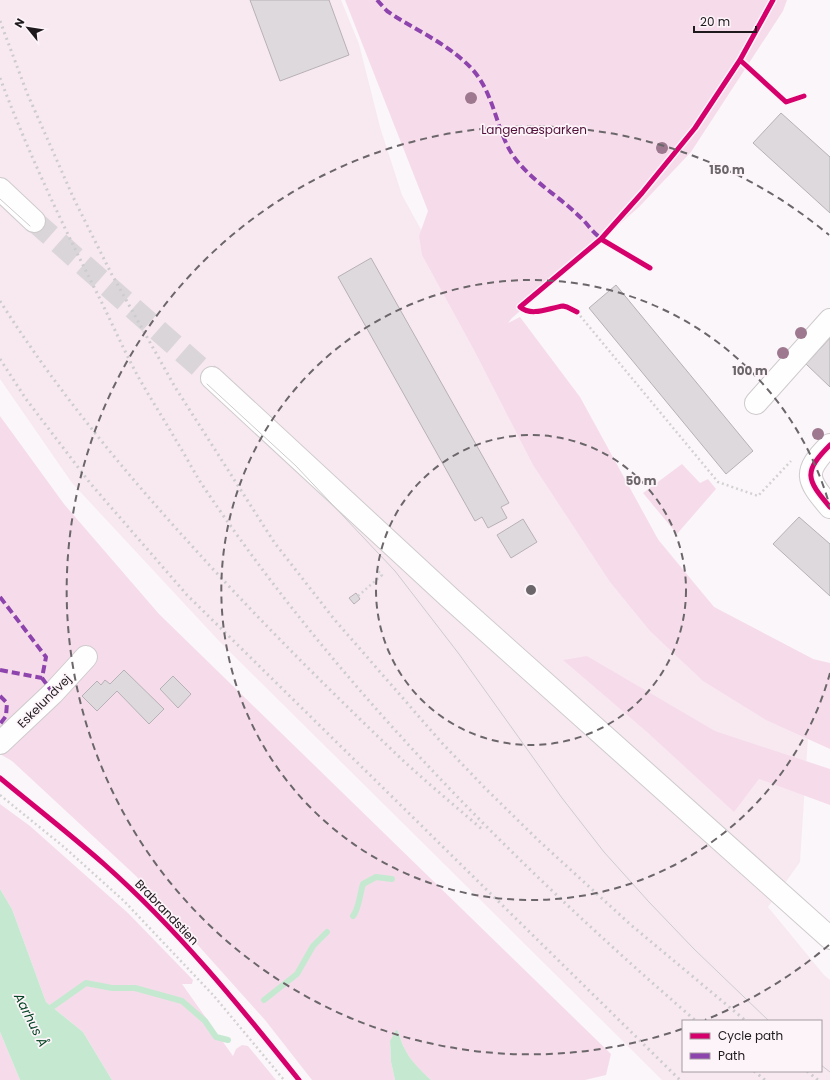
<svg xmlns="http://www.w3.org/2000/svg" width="830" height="1080" font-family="Poppins,sans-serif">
<rect width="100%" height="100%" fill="#fbf6f9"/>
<path fill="#f8e9f1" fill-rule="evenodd" d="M0 0H341L359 44 380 127 402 195 457 295 714 607 813 659 800 862 768 907 824 975 830 980V1080H662L219 641 72 483 0 379ZM683 1021H821V1071H683Z"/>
<path fill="#f6dcea" d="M345 0H787L783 11 691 152 639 207 512 318 508 323 520 317 580 397 659 541 714 607 813 659 830 663V749L766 720 703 681 650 631 610 582 533 465 474 350 422 255 419 236 428 211Z
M0 416 64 504 159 614 611 1054 606 1075 585 1080H431C413 1064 405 1055 398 1031L390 1041 391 1062 395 1080H312L265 1020 136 876 12 761 0 754Z
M682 464 700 483 708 479 716 489 677 534 643 493Z
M587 656 715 731 830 769V805L759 779 734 812 647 732 563 660Z
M0 804 30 826 128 913 193 980 192 984H182L233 1056 236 1049 242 1045 248 1046 276 1080H112L83 1032 46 1002 12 909 0 889Z
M0 1032 20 1080H0Z"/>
<path fill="#c5e9d0" d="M0 889 12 909 46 1002 83 1032 112 1080H20L0 1032Z
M396 1030 398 1031C405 1055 413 1063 431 1080H395L391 1062 390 1041Z"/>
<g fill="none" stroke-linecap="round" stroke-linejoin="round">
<path stroke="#c5e9d0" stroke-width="6" d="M353 916C359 909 360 893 363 884L376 877 392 879
M264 1000 297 974 313 946 327 932
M52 1007 86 983 112 988H135L182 1001 205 1021 216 1037 228 1040"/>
</g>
<path fill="#ded9dc" stroke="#b6b1b4" d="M250 0H329L349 55 280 81Z
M781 113 830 157V213L753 143Z
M371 258 509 503 501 507 507 518 488 528 482 517 475 521 338 277Z
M616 285 753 451 726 474 589 308Z
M830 338V387L806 364Z
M799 517 830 544V596L773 544Z
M523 519 537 542 511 558 497 535Z
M356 593 360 599 354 604 349 598Z
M124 670 164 709 149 724 117 691 97 711 82 696 97 681 101 685 105 680 110 684Z
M173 676 191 694 178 708 160 689Z"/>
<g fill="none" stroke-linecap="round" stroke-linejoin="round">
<path stroke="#dad5d8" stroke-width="22" stroke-dasharray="22 11" stroke-linecap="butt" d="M34 221 212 378"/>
<defs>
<path id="minor" d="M0 189 34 221
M212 378 451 599 830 938
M756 403 830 320
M830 445C803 472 806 479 830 507
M0 743 53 693 86 657"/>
</defs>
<use href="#minor" stroke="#cfcbcd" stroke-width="24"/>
<path stroke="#d3d2d3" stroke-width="2.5" stroke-dasharray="2 3" stroke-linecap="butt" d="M577 312 718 482 758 496 791 461
M358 596 382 575 378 571
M0 795 64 847 124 901 214 996 284 1080"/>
<use href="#minor" stroke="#fefefe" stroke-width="22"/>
<path stroke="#cdcccd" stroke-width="1" d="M0 199 30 226
M207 384 296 466 395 571 459 654 562 798 604 852 649 902 694 949 769 1021
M821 1065 830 1072"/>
<path stroke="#cdcccd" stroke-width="3" stroke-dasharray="2 4" stroke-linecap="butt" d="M0 21 27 93 74 199 111 273 175 387 274 542 334 619 441 742 485 788 538 840 631 925 746 1021
M0 78C28 152 62 224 98 295 112 323 125 353 140 380 152 401 165 421 177 442 185 455 193 470 201 483 337 686 511 861 696 1021
M0 301C56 389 122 469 192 546 255 616 323 684 392 750 421 778 453 804 484 831
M0 359 26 399 90 483 187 595 680 1080
M754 1071 765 1080
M807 1071 818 1080"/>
<path stroke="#8e44ad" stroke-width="4" stroke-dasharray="8 4" stroke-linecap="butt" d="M377 0 387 11 396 17C422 33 452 47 473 70 492 92 495 120 507 145 522 176 556 193 580 217 588 224 594 235 604 240
M0 597 46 657 42 678 53 693
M0 670 42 678
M0 696 7 703 6 716 0 724"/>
<defs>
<path id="cycleway" d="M740 60 786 102 804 96
M601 239 650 268
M577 312 567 307 563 306C549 308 532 317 520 307L601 239 642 193 695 128 740 60 773 0
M830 445C803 472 806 479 830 507
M0 778C35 807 71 835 105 865 177 929 239 1005 299 1080"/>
</defs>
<use href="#cycleway" stroke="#fdf4f9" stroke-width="8"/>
<use href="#cycleway" stroke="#d6006c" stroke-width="5"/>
</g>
<g fill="#9d788f">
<circle cx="471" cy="98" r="6"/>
<circle cx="662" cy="148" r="6"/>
<circle cx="801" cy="333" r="6"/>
<circle cx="783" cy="353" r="6"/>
<circle cx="818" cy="434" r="6"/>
</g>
<g fill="none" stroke="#6b6669" stroke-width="2" stroke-dasharray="7 5">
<circle cx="531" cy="590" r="155"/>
<path d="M830 673A310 310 0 1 1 830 507"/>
<path d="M829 945A464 464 0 0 1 705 1020M682 1029A464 464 0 1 1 829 235"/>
</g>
<g text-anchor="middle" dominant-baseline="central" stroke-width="3.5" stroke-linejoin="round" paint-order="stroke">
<g font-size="12" fill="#501039" stroke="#fdf4f9">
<text x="534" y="129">Langenæsparken</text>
</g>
<g font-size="12" fill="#1e191c" stroke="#fdf4f9">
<text transform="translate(44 701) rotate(-45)">Eskelundvej</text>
<text transform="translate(167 912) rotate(46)">Brabrandstien</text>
</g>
<g font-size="13" font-style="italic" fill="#054624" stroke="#fdf4f9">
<text transform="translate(31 1020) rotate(63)">Aarhus Å</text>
</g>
</g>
<circle cx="531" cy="590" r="6" fill="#6b6669" stroke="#fdf4f9" stroke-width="2"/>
<g font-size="12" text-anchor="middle" font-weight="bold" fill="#6b6669" stroke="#fdf4f9" stroke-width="3.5" stroke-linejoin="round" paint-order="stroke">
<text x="727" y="174">150 m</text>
<text x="750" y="375">100 m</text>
<text x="641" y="485">50 m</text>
</g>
<rect x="682" y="1020" width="140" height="52" fill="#fdf4f9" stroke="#a49ca1"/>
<rect x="690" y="1033" width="20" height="6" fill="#d6006c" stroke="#a49ca1"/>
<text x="718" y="1040" font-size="12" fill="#1e191c">Cycle path</text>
<rect x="690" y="1053" width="20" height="6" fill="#8e44ad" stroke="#a49ca1"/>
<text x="718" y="1060" font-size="12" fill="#1e191c">Path</text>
<g transform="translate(28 28) rotate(300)" stroke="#fdf4f9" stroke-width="3" paint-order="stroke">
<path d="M0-3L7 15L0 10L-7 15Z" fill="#1e191c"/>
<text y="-6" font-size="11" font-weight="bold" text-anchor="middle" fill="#1e191c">N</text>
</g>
<path d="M694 26v6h62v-6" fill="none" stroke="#1e191c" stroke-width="2"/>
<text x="700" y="26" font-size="12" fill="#1e191c" stroke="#fdf4f9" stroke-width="3" paint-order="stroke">20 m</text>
</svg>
